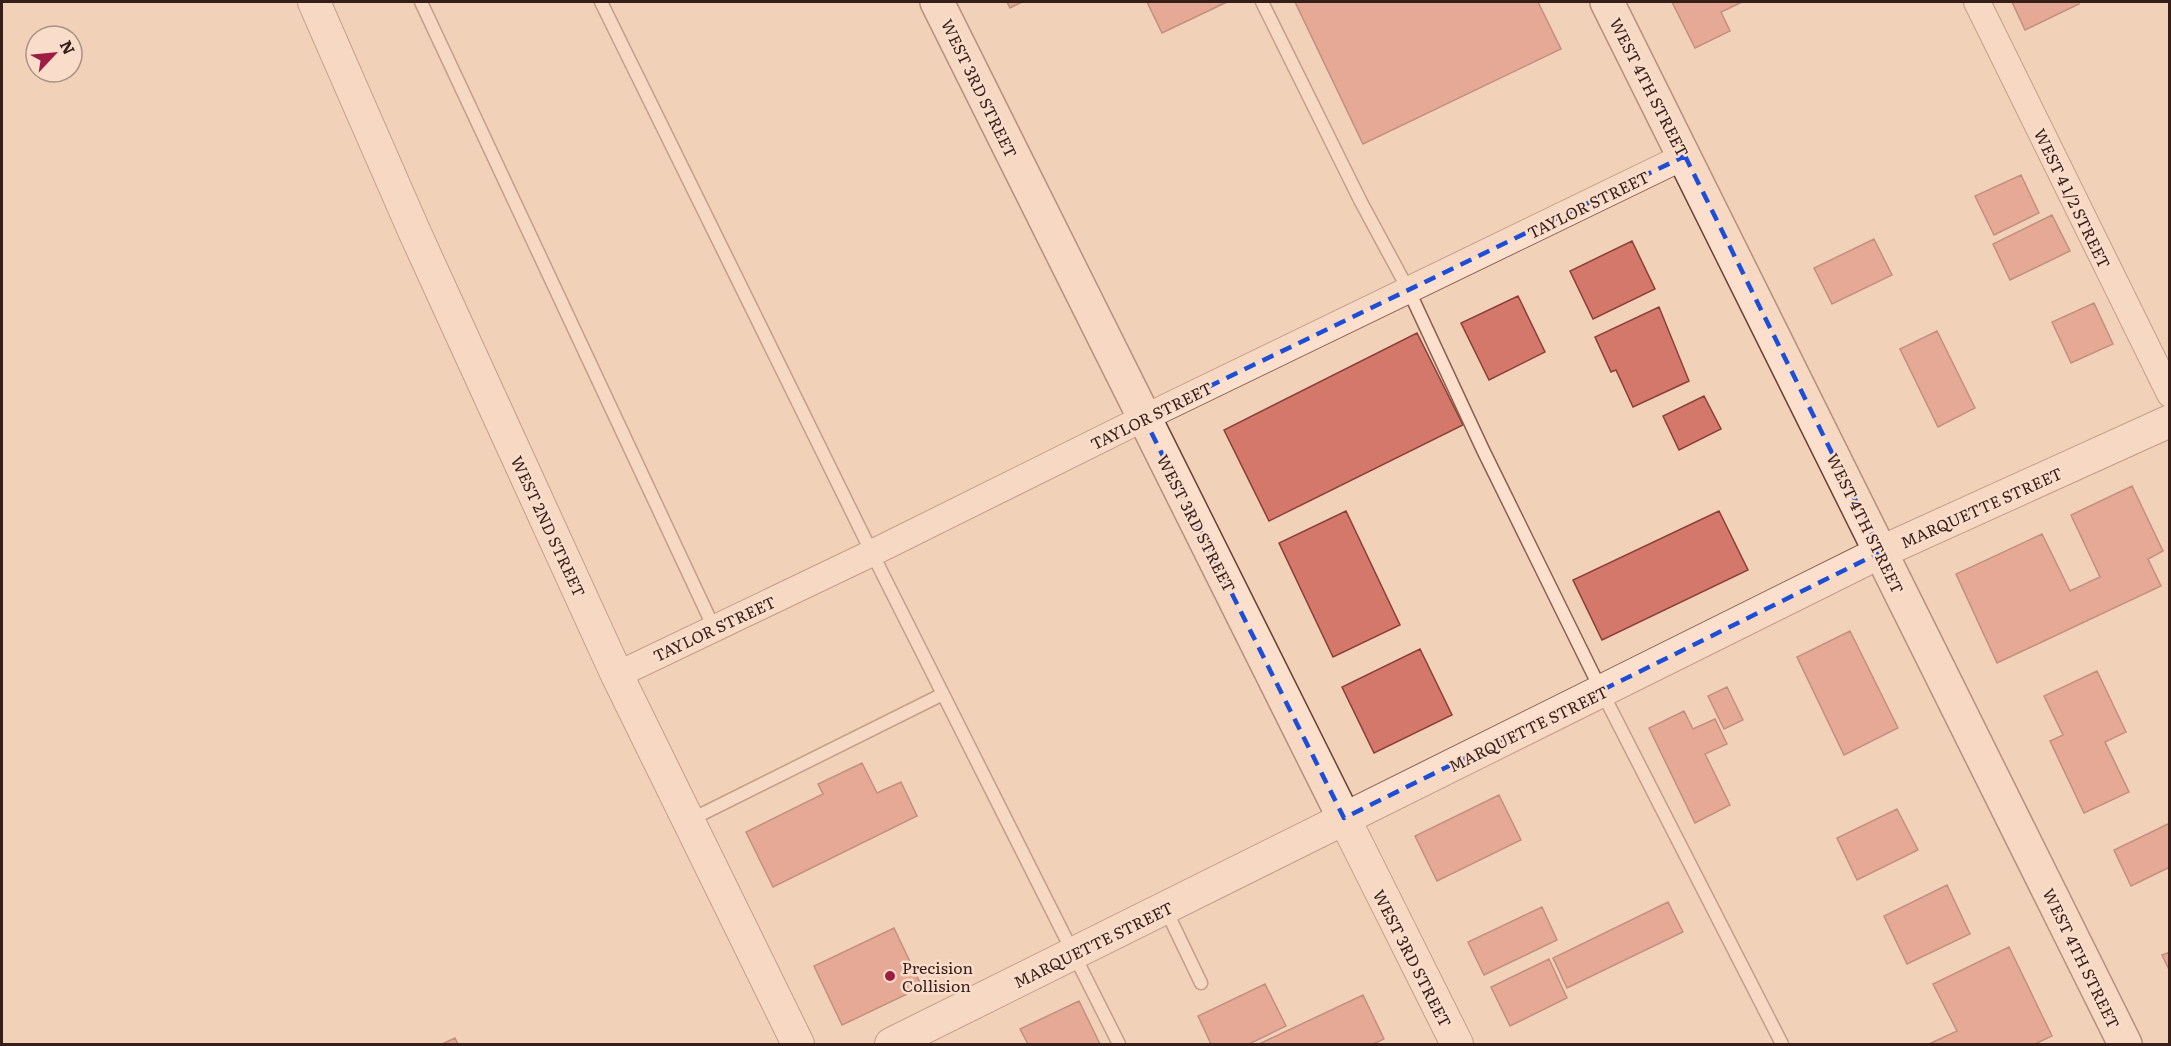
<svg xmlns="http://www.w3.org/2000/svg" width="2171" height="1046" font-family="Literata,serif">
<rect width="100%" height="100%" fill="#f2d1b9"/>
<path fill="#d4786b" stroke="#8b3f36" stroke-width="1.5" d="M1007 2H1022L1010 8Z
M1147 2H1227L1162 33Z
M1295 2H1538L1561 49 1363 144Z
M1672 2H1742L1721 12 1730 31 1695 48Z
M2012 2H2078L2079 4 2025 30Z
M2021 175 2039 213 1994 235 1975 196Z
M2052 215 2070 251 2010 280 1993 244Z
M1874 239 1892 275 1832 304 1814 268Z
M1632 241 1655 289 1593 319 1570 271Z
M1518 296 1545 352 1489 380 1461 323Z
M2094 303 2113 344 2071 363 2052 322Z
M1659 307 1689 381 1633 407 1616 370 1611 372 1595 337Z
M1937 331 1975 408 1938 427 1900 349Z
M1417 333 1463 425 1269 521 1224 430Z
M1704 396 1721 429 1679 450 1663 416Z
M2132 486 2163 551 2148 559 2161 586 1997 663 1956 574 2042 534 2070 591 2100 577 2071 515Z
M1346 511 1400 625 1333 657 1279 543Z
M1719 511 1748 570 1602 640 1573 580Z
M1850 631 1898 728 1844 755 1797 657Z
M1420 649 1452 715 1374 753 1342 687Z
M2097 671 2126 732 2105 742 2129 792 2084 813 2050 741 2063 735 2044 696Z
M1727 687 1743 720 1724 729 1708 696Z
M1684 711 1693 729 1715 719 1727 744 1705 754 1730 805 1695 823 1649 728Z
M862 763 877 793 901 782 917 816 773 887 746 832 823 794 818 784Z
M1499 795 1521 840 1437 881 1415 836Z
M1897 809 1918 850 1857 880 1837 838Z
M2170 823V867L2131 886 2114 850Z
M1947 885 1970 934 1907 964 1884 916Z
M1668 902 1683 932 1567 988 1553 958Z
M1542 907 1557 940 1484 975 1468 942Z
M894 928 922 987 842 1025 814 966Z
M2009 947 2052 1036 2035 1044H1929L1957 1031 1933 984Z
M2170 952V972L2162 955Z
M1549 959 1567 998 1510 1026 1491 987Z
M1265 984 1286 1026 1249 1044H1211L1198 1016Z
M1363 995 1384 1039 1373 1044H1259Z
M1079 1001 1100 1044H1028L1020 1029Z
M455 1038 458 1044H442Z"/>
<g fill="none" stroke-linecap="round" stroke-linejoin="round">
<defs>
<path id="service" d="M421 2 714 628
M601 2 872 553 1119 1044
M1262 2 1361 202 1409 291 1483 450 1602 692 1782 1044
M690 820 943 694
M1165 908 1201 983"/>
<path id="minor" d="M1977 2 2170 394
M617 675 872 553 1144 418 1685 156"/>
<path id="tertiary" d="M314 2 415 233 617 675 798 1044
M1344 818 1457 1044
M891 1044 1881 552 2170 421"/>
<path id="secondary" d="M937 2 1344 818
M1607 2 2125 1044"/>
</defs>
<use href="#service" stroke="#8a6052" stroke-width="15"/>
<use href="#minor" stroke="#8a6052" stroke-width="28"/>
<use href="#tertiary" stroke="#8a6052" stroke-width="34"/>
<use href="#secondary" stroke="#6b4136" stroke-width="36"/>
<use href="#service" stroke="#fce0cd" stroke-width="12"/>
<use href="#minor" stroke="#fce0cd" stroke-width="26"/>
<use href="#tertiary" stroke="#fce0cd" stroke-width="32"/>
<use href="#secondary" stroke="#fce0cd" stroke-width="33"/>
</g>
<path d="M0 0H2171V1046H0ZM1685 156 1881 552 1344 818 1144 418Z" fill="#f2d1b9" fill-opacity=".55" fill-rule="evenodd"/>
<path fill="none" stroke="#1d4ed8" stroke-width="4.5" stroke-dasharray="12 8" stroke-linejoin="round" d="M1685 156 1881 552 1344 818 1144 418Z"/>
<circle fill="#9f1d43" stroke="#f9ddca" stroke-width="2" cx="890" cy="976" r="6"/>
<g text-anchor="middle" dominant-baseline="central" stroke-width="5" stroke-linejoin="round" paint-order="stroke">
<g font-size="16" fill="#371f19" stroke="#f9ddca">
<text transform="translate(1650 87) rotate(63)">WEST 4TH STREET</text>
<text transform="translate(980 88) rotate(64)">WEST 3RD STREET</text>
<text transform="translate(2073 198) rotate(64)">WEST 4 1/2 STREET</text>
<text transform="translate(1588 204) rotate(-26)">TAYLOR STREET</text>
<text transform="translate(1151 415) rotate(-26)">TAYLOR STREET</text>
<text transform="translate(1981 507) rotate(-24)">MARQUETTE STREET</text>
<text transform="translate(1197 523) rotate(63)">WEST 3RD STREET</text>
<text transform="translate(1866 523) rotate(64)">WEST 4TH STREET</text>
<text transform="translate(549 526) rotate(65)">WEST 2ND STREET</text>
<text transform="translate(714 628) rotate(-25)">TAYLOR STREET</text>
<text transform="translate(1528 728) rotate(-26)">MARQUETTE STREET</text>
<text transform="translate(1093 944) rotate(-26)">MARQUETTE STREET</text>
<text transform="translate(1413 958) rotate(63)">WEST 3RD STREET</text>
<text transform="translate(2082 958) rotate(64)">WEST 4TH STREET</text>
</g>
<g font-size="16" fill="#371f19" stroke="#f9ddca" text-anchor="start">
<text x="902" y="967">Precision<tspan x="902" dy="18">Collision</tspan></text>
</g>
</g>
<rect width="2171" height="1046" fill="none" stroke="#371f19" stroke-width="6"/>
<g transform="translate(54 54) rotate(64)"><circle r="28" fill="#f9ddca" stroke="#ab9183" stroke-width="1.5"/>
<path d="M0-4.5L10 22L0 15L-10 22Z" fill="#9f1d43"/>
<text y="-9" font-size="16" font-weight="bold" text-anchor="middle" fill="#371f19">N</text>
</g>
</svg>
